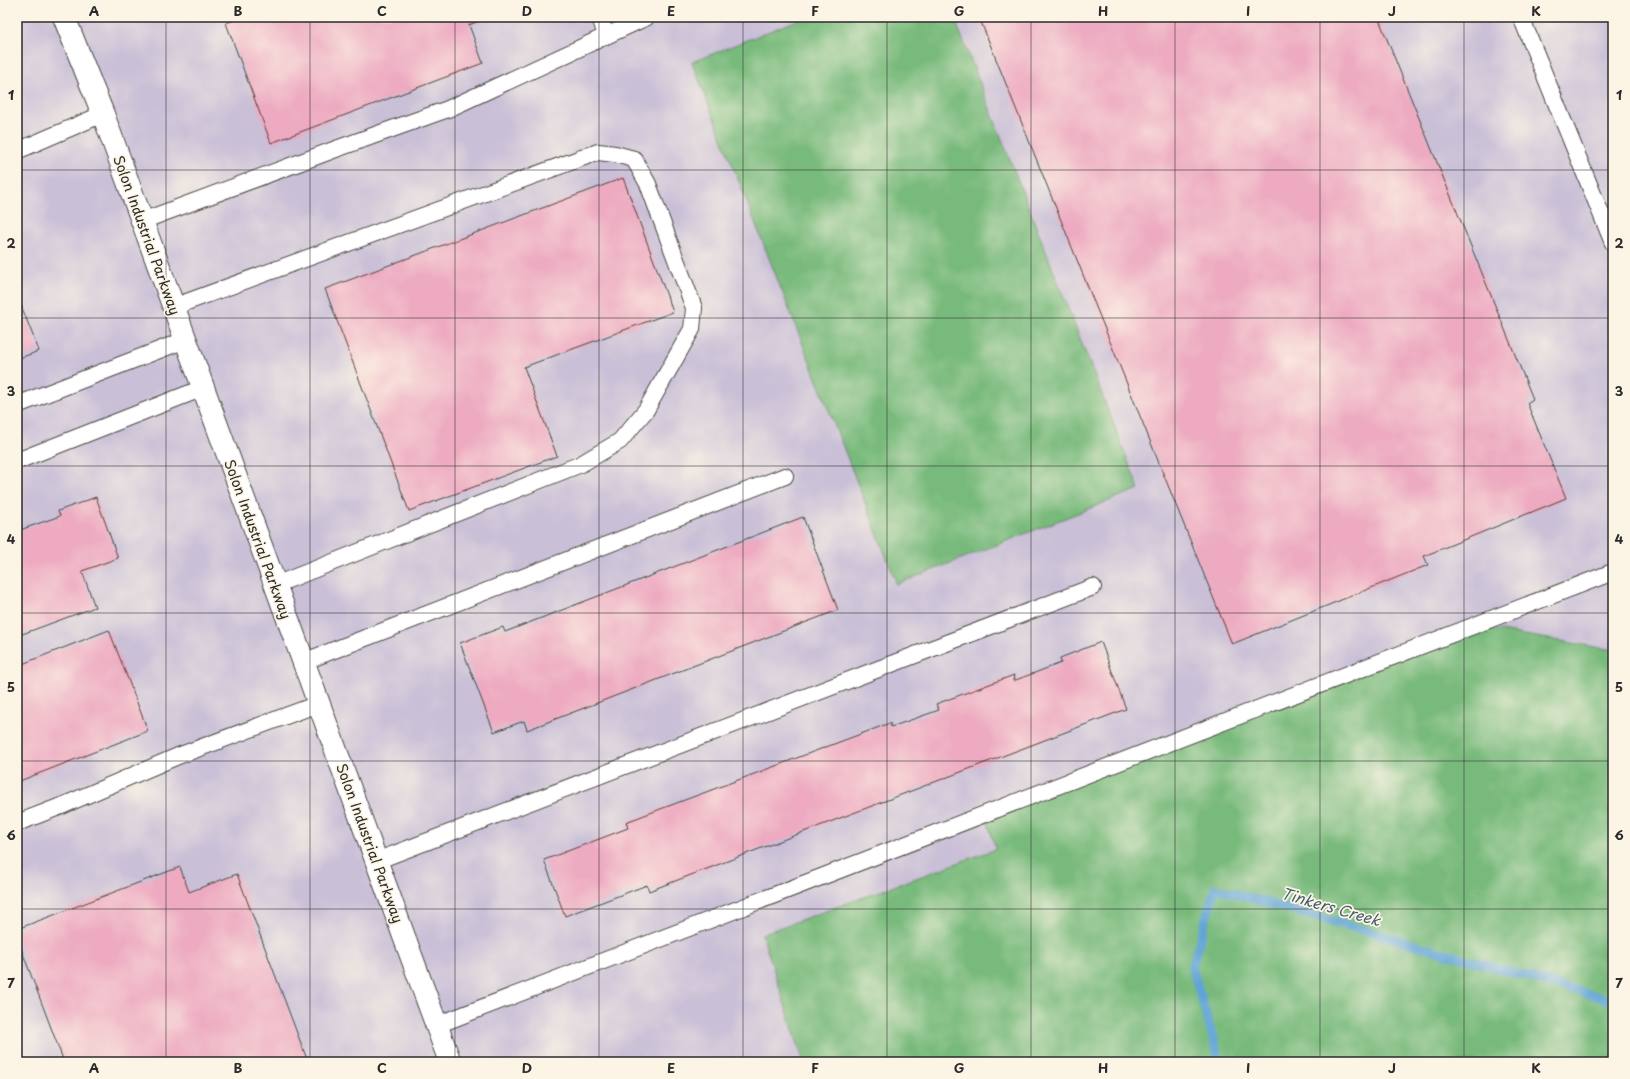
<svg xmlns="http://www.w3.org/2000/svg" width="1630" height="1079" font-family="'Playpen Sans',sans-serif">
<rect width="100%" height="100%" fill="#fcf5e5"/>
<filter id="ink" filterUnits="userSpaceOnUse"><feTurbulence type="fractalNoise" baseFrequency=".025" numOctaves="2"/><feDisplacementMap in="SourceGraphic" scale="8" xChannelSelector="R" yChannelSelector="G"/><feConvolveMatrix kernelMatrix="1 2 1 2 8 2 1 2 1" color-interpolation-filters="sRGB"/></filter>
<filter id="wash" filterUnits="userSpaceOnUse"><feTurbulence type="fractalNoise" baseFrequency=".012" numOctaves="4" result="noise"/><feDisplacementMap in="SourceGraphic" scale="16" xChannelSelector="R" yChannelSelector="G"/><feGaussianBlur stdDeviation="0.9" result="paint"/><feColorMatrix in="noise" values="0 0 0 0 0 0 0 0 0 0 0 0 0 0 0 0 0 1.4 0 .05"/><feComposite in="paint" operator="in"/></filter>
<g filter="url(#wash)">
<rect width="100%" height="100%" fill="#f3dfc1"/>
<path fill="#c9bfd7" d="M17 17H1613V650L1471 626 1060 1062H17Z"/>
<path fill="#78ba7c" stroke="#527254" d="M805 17H954L1139 489 897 584 692 62Z
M1471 626 1613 650V1062H805L803 1060 762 934 996 849 985 814Z"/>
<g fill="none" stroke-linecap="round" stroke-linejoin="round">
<path stroke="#61a4d5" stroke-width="9" d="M1220 1062 1192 967 1215 888 1613 1001"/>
</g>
<g id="blocks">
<path fill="#edaac1" d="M243 17H489L469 25 483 63 271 143 226 23Z
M979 17H1378L1533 399 1527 403 1566 498 1424 556 1428 565 1232 644Z
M623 178 673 312 524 367 557 456 409 511 325 289Z
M17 295 39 351 17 359Z
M96 497 118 558 82 571 95 607 17 636V531L60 516 58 511Z
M803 517 838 610 527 730 524 721 494 732 460 643 503 627 505 632Z
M109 630 148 731 17 782V666Z
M1101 642 1126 709 649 891 647 885 565 916 544 860 628 828 626 822 890 723 891 727 939 710 936 704 1014 675 1013 681 1061 663 1060 658Z
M180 867 189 892 237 874 308 1062H64L17 938V929Z"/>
</g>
</g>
<g filter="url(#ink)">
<use href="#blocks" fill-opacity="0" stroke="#494642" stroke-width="1"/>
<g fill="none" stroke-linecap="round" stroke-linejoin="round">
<defs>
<path id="service" d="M600 17 606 36
M1521 17 1604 221 1613 217
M17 151 103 114
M142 221 336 149 448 109 647 17
M1604 221 1613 243
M173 307 598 152 615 154 634 159 648 184 694 308 692 329 646 410 620 441 581 464 275 585
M17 405 185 340
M17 461 203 388
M303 662 785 476
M17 823 64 805 178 756 318 704
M376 861 1093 587
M437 1025 1613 572"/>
<path id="minor" d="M64 17 103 114 450 1062"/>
</defs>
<use href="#service" stroke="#494642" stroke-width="18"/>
<use href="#minor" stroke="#494642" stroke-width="24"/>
<use href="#service" stroke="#fff" stroke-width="16"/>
<use href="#minor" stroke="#fff" stroke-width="22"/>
</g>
</g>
<path fill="none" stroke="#2b2b2b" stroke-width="1" stroke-opacity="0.55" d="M166 17V1062M310 17V1062M455 17V1062M599 17V1062M743 17V1062M887 17V1062M1031 17V1062M1175 17V1062M1320 17V1062M1464 17V1062M17 170H1613M17 318H1613M17 466H1613M17 613H1613M17 761H1613M17 909H1613"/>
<g text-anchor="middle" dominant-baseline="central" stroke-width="3.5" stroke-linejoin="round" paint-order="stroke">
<g font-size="14" fill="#2b2b2b" stroke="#fcf5e5">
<text transform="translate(147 235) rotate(70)">Solon Industrial Parkway</text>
<text transform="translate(258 539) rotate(70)">Solon Industrial Parkway</text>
<text transform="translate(370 843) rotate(70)">Solon Industrial Parkway</text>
</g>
<g font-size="15" font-style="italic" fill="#415b6f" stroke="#fcf5e5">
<text transform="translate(1331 906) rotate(16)">Tinkers Creek</text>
</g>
</g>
<rect width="1630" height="1079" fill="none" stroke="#fcf5e5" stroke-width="44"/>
<rect x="22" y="22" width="1586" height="1035" fill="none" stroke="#2b2b2b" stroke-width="1.5"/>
<g font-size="13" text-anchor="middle" font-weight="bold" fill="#2b2b2b">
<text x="94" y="16">A</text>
<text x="238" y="16">B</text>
<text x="382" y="16">C</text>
<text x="527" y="16">D</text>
<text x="671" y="16">E</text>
<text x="815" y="16">F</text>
<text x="959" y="16">G</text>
<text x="1103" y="16">H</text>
<text x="1248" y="16">I</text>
<text x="1392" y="16">J</text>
<text x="1536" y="16">K</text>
<text x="11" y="100">1</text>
<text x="1619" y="100">1</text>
<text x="11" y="248">2</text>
<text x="1619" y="248">2</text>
<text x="11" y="396">3</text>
<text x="1619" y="396">3</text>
<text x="11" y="544">4</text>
<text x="1619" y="544">4</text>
<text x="11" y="692">5</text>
<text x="1619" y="692">5</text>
<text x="11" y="840">6</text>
<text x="1619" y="840">6</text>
<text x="11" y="988">7</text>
<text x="1619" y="988">7</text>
<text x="94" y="1073">A</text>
<text x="238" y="1073">B</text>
<text x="382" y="1073">C</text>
<text x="527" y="1073">D</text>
<text x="671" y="1073">E</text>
<text x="815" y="1073">F</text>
<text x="959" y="1073">G</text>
<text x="1103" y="1073">H</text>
<text x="1248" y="1073">I</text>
<text x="1392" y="1073">J</text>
<text x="1536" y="1073">K</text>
</g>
</svg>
